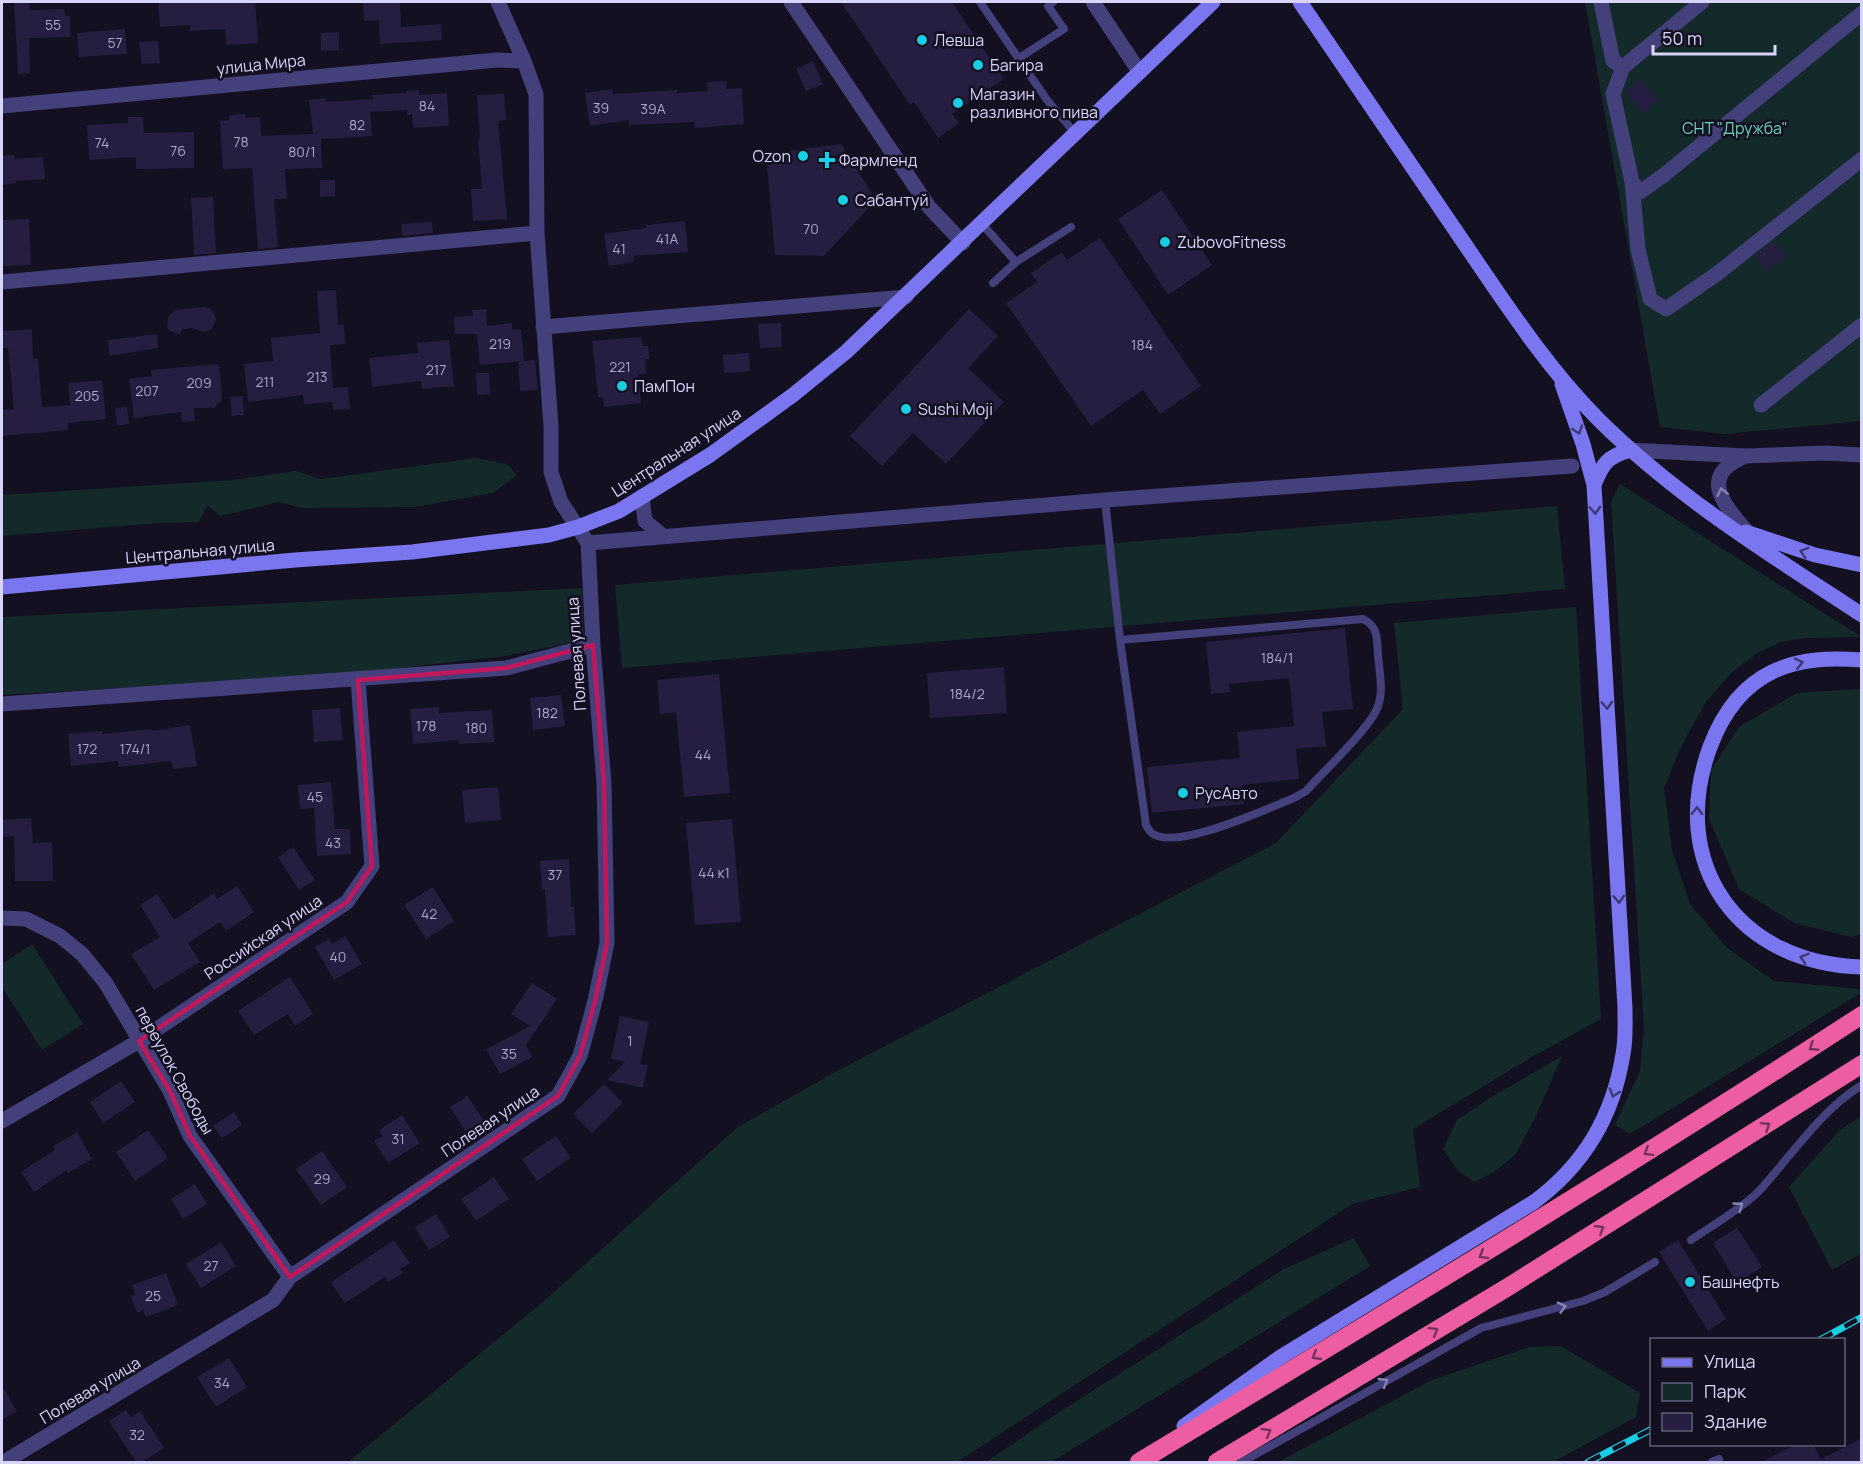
<svg xmlns="http://www.w3.org/2000/svg" width="1863" height="1464" font-family="Manrope,sans-serif">
<rect width="100%" height="100%" fill="#131021"/>
<path fill="#142a2a" d="M1585 2H1861V421L1724 434 1660 427Z
M475 458 507 464 517 475 493 493 415 507 302 508 279 502 220 516 207 505 199 522 159 523 2 536V495L232 480 296 471 321 479Z
M1620 484 1862 637 1805 638 1781 642 1759 652 1733 671 1705 703 1680 749 1664 788 1672 850 1690 904 1727 948 1774 981 1861 989V993L1630 1134 1615 1125 1640 1071 1644 1027 1611 501Z
M1557 506 1565 589 622 668 615 585Z
M582 588 584 640 506 656 346 674 2 695V617Z
M1576 607 1601 1019 1530 1058 1413 1129 1420 1187 1352 1204 957 1462H348L544 1301 738 1127 835 1072 1276 843 1403 709 1394 623Z
M1858 689 1861 690V934L1851 937 1794 923 1739 889 1709 819 1711 770 1739 727 1797 693Z
M32 944 83 1024 42 1050 2 987V964Z
M1562 1056 1536 1116 1515 1155 1494 1172 1474 1182 1458 1171 1443 1149 1457 1120 1488 1099Z
M1861 1116V1254L1832 1270 1789 1187 1839 1131Z
M1354 1238 1370 1266 1051 1462H986L1061 1411 1284 1269Z
M1561 1346 1640 1393 1636 1417 1553 1462H1278L1432 1380 1530 1347Z"/>
<path fill="#251e40" d="M14 2H29L30 10 64 9 65 16H70V37L29 38 30 73 18 74Z
M158 2H255L258 43 226 45 225 29 190 31V25L160 27Z
M363 2H400L401 27 441 24 442 40 380 44 379 20 364 21Z
M841 2H952L1004 79 952 114 959 123 938 138 914 102 910 105Z
M125 29 127 54 79 57 77 33Z
M339 32V50L321 51V33Z
M158 41 160 63 142 64 139 42Z
M813 61 823 84 806 91 796 69Z
M1641 79 1658 101 1642 113 1625 92Z
M726 81 727 89 742 88 744 124 695 128 694 122 629 125V120L590 126 585 93 612 89 613 94 677 90V93L708 91 707 82Z
M419 90V95L447 93 449 126 413 128 412 114 407 115V110L370 112 372 136 321 139 322 168 285 169 287 199H274L278 247 258 249 252 168 223 169 220 121 229 120V115L245 114 246 118 260 117 261 136 313 134 309 100 325 98 326 102 373 99 372 95 406 93V91Z
M504 94 506 120 498 121 507 219 473 221 471 189H482L478 139H480L477 95Z
M128 117H143L144 133 194 132V168L136 169V157L89 160 87 125 128 123Z
M841 144 876 200 824 256 775 255 766 154Z
M14 155V159L43 157 45 179 16 181V183L2 185V156Z
M320 180H335V196L320 197Z
M1162 190 1212 265 1168 295 1118 219Z
M213 197 216 253 194 255 191 198Z
M29 219 31 265 2 266V220Z
M685 221 688 252 633 256 634 262 609 266 604 234 646 228V225Z
M432 222 433 233 402 236 401 224Z
M1100 238 1201 386 1160 414 1143 390 1091 426 1006 303 1037 282 1031 273 1062 252 1067 260Z
M1774 241 1785 256 1767 271 1755 256Z
M336 290 338 325 344 324 345 344 330 345 333 388 348 387 350 409 333 410 332 402 304 404 303 395 248 402 244 364 273 361 271 338 320 333 317 291Z
M203 307 209 308 214 313 216 319 212 329 204 332 192 328 182 329 180 335 167 329 168 317 175 310Z
M486 309 487 326 512 323V330L521 329 524 361 480 365 477 334H455L454 317 473 316 472 310Z
M969 309 998 336 968 368 1004 402 946 464 913 433 882 466 850 436Z
M781 323 782 347 760 348 758 324Z
M32 329 33 359 38 358 42 407 70 405 68 383 102 380 106 419 68 423V430L2 436V410L14 409 8 348H3L2 331Z
M157 334 158 348 110 356 108 340Z
M641 337 643 346H648L650 359H645L646 374H638L641 403 604 407 603 398 598 397 592 341Z
M449 340 454 386 422 389 421 381 372 387 369 358 418 353 417 343Z
M749 353 750 371 724 373 723 355Z
M535 360 538 390 520 391 518 362Z
M219 364 222 400 214 408H194L195 421 182 422 181 412 134 418 129 379 152 376 151 370Z
M476 373H489L490 394 477 395Z
M243 396 244 415 232 416 230 397Z
M127 407 129 424 117 425 115 408Z
M1345 628 1353 709 1322 712 1326 746 1296 749 1299 779 1242 785 1244 804 1152 813 1147 767 1240 758 1237 732 1294 726 1289 678 1229 684 1230 692 1211 694 1206 642Z
M1004 667 1007 713 930 718 927 673Z
M719 674 730 793 684 797 676 712 660 714 657 680Z
M561 695 565 726 533 730 530 698Z
M439 707V713L492 710 494 742 459 744V740L413 744 410 709Z
M340 708 343 740 314 742 312 710Z
M190 725 197 766 173 769 171 761 118 767V761L71 766 68 734 102 731V734L152 729V731Z
M331 782 335 829H350L351 854 317 856 314 808 300 809 298 785Z
M498 787 501 820 465 823 462 790Z
M31 818 33 843 52 842 53 881H15L14 836 2 837V820Z
M732 819 741 922 695 925 686 823Z
M293 847 315 880 299 890 278 857Z
M569 859 571 907H574L576 935 548 937 545 889 542 890 540 861Z
M237 886 254 912 226 931 220 922 188 943 200 962 154 990 131 954 160 937 140 905 157 894 174 920 214 893 217 899Z
M433 887 454 921 426 939 404 905Z
M345 936 362 964 334 980 315 947 329 939 332 944Z
M290 977 313 1014 295 1026 288 1014 254 1035 238 1011Z
M532 983 557 999 526 1045 532 1057 500 1074 486 1049 530 1026 511 1014Z
M620 1016 649 1022 640 1064 648 1065 643 1088 607 1080 625 1062 611 1059Z
M121 1081 135 1102 103 1123 90 1102Z
M604 1084 623 1103 592 1133 573 1114Z
M467 1096 484 1120 466 1132 450 1107Z
M234 1112 242 1125 222 1138 213 1126Z
M402 1115 420 1143 388 1163 374 1141 383 1136 379 1130Z
M148 1130 168 1158 135 1181 116 1152Z
M77 1132 92 1159 68 1173 67 1170 34 1192 21 1172 55 1150 53 1146Z
M556 1136 571 1158 537 1181 522 1159Z
M322 1151 347 1187 321 1205 296 1169Z
M494 1177 509 1199 476 1221 461 1199Z
M195 1184 207 1204 183 1219 171 1199Z
M436 1214 450 1237 429 1250 415 1227Z
M1737 1228 1762 1267 1737 1283 1713 1243Z
M394 1240 410 1263 400 1269 403 1273 388 1282 385 1277 345 1303 331 1282Z
M1678 1240 1726 1319 1708 1331 1659 1252Z
M221 1242 236 1266 201 1288 186 1264Z
M166 1273 178 1305 146 1317 143 1310 137 1313 131 1296 135 1294 132 1285Z
M229 1358 247 1387 216 1407 197 1377Z
M2 1386 17 1411 2 1420Z
M126 1410 131 1417 140 1411 164 1448 142 1462H136L109 1421Z
M1862 1438V1462H1761L1796 1444H1813L1821 1459Z"/>
<g fill="none" stroke-linecap="round" stroke-linejoin="round">
<path stroke="#43407b" stroke-width="8" d="M980 2 1047 100 1075 133
M1019 58 1064 29 1048 6 1053 2
M982 224 1016 262 1071 227
M993 283 1016 262
M1105 500 1120 640 1146 825C1148 829 1150 833 1155 835 1182 848 1266 809 1294 798L1306 791C1322 773 1372 726 1378 706 1384 690 1379 671 1378 654 1377 639 1378 626 1363 619L1120 640
M1691 1240C1710 1227 1744 1207 1759 1191 1793 1154 1819 1112 1862 1085
M1242 1462 1481 1328 1583 1301 1605 1292 1655 1262
M1712 1462 1719 1459"/>
<path stroke="#43407b" stroke-width="15" d="M498 2 524 61 536 94 537 233 551 426V472L561 502 588 543 1105 500 1572 466
M791 2 929 207 963 243
M1093 2 1139 71
M1601 2 1613 61 1623 67
M1702 2 1623 67 1613 94 1632 182 1640 192 1664 175 1862 13
M2 106 497 60 524 61
M1632 182 1638 249 1650 299 1666 309 1718 273 1862 159
M2 282 537 233
M543 327 906 297
M1761 405 1862 325
M1630 450 1746 456 1826 453 1862 455
M1745 456C1739 459 1733 462 1728 466 1703 486 1734 516 1748 533
M642 497 645 521 663 536
M2 704 506 668 593 645
M2 918 26 919 60 936 82 954 105 982 170 1091 190 1136 290 1277
M2 1121 139 1041 347 902 372 866 358 680
M4 1462 273 1300 290 1277 558 1096 580 1056 595 1001 607 943 604 783 593 645 588 543"/>
<path stroke="#7a76f0" stroke-width="15" d="M1300 2C1353 80 1407 159 1460 237 1503 300 1546 367 1600 421 1678 498 1771 555 1862 615
M1562 384 1583 444 1594 485
M1746 532 1815 555 1862 565
M2 587 295 560 412 552 549 535 578 527 619 511 710 455 793 395 846 352 1213 2
M1862 660C1832 658 1800 658 1772 672 1741 687 1722 715 1710 747 1667 864 1738 964 1862 967
M1184 1426 1279 1358 1534 1202C1585 1164 1613 1116 1623 1054 1626 1039 1625 1023 1625 1008L1594 485C1603 463 1607 457 1630 450"/>
<path stroke="#ed5da2" stroke-width="18" d="M1139 1462C1381 1316 1624 1170 1862 1015
M1217 1462 1508 1287 1862 1064"/>
<defs>
<path id="rail" d="M1820 1340 1862 1317
M1588 1462 1652 1429"/>
</defs>
<use href="#rail" stroke="#19cde2" stroke-width="7"/>
<use href="#rail" stroke="#131021" stroke-width="4.5" stroke-dasharray="14" stroke-linecap="butt"/>
</g>
<defs><path id="oneway-chevron" d="M-2-3.5L2.5 0L-2 3.5" fill="none" stroke-width="1.6" stroke-linecap="round" stroke-linejoin="round" transform="scale(1.5)"/></defs>
<g stroke="#3c3974">
<use href="#oneway-chevron" transform="translate(1578 430) rotate(70)"/>
<use href="#oneway-chevron" transform="translate(1595 510) rotate(87)"/>
<use href="#oneway-chevron" transform="translate(1804 552) rotate(-163)"/>
<use href="#oneway-chevron" transform="translate(1799 663) rotate(-13)"/>
<use href="#oneway-chevron" transform="translate(1607 705) rotate(87)"/>
<use href="#oneway-chevron" transform="translate(1697 811) rotate(-89)"/>
<use href="#oneway-chevron" transform="translate(1619 899) rotate(87)"/>
<use href="#oneway-chevron" transform="translate(1804 958) rotate(-163)"/>
<use href="#oneway-chevron" transform="translate(1614 1093) rotate(107)"/>
</g>
<g stroke="#8683b4">
<use href="#oneway-chevron" transform="translate(1722 492) rotate(-103)"/>
<use href="#oneway-chevron" transform="translate(1739 1206) rotate(-36)"/>
<use href="#oneway-chevron" transform="translate(1562 1307) rotate(-15)"/>
<use href="#oneway-chevron" transform="translate(1384 1382) rotate(-30)"/>
</g>
<g stroke="#75335b">
<use href="#oneway-chevron" transform="translate(1813 1047) rotate(147)"/>
<use href="#oneway-chevron" transform="translate(1766 1126) rotate(-32)"/>
<use href="#oneway-chevron" transform="translate(1648 1152) rotate(148)"/>
<use href="#oneway-chevron" transform="translate(1600 1229) rotate(-32)"/>
<use href="#oneway-chevron" transform="translate(1483 1255) rotate(149)"/>
<use href="#oneway-chevron" transform="translate(1434 1331) rotate(-31)"/>
<use href="#oneway-chevron" transform="translate(1316 1356) rotate(149)"/>
<use href="#oneway-chevron" transform="translate(1267 1432) rotate(-31)"/>
</g>
<path fill="none" stroke="#c2185b" stroke-width="4.5" stroke-linejoin="round" d="M593 645 604 783 607 943 595 1001 580 1056 558 1096 290 1277 190 1136 170 1091 139 1041 347 902 372 866 358 680 506 668Z"/>
<g fill="#19cde2" stroke="#131021" stroke-width="2">
<circle cx="922" cy="40" r="6"/>
<circle cx="978" cy="65" r="6"/>
<circle cx="958" cy="103" r="6"/>
<circle cx="803" cy="156" r="6"/>
<path d="M824 151h6v6h6v6h-6v6h-6v-6h-6v-6h6z"/>
<circle cx="843" cy="200" r="6"/>
<circle cx="1165" cy="242" r="6"/>
<circle cx="622" cy="386" r="6"/>
<circle cx="906" cy="409" r="6"/>
<circle cx="1183" cy="793" r="6"/>
<circle cx="1690" cy="1282" r="6"/>
</g>
<g text-anchor="middle" dominant-baseline="central" stroke-width="5" stroke-linejoin="round" paint-order="stroke">
<g font-size="14" fill="#aca7cc">
<text x="53" y="24">55</text>
<text x="115" y="42">57</text>
<text x="427" y="105">84</text>
<text x="601" y="107">39</text>
<text x="653" y="108">39А</text>
<text x="357" y="124">82</text>
<text x="241" y="141">78</text>
<text x="102" y="142">74</text>
<text x="178" y="150">76</text>
<text x="302" y="151">80/1</text>
<text x="811" y="228">70</text>
<text x="667" y="238">41А</text>
<text x="619" y="248">41</text>
<text x="500" y="343">219</text>
<text x="1142" y="344">184</text>
<text x="620" y="366">221</text>
<text x="436" y="369">217</text>
<text x="317" y="376">213</text>
<text x="265" y="381">211</text>
<text x="199" y="382">209</text>
<text x="147" y="390">207</text>
<text x="87" y="395">205</text>
<text x="1277" y="657">184/1</text>
<text x="967" y="693">184/2</text>
<text x="547" y="712">182</text>
<text x="426" y="725">178</text>
<text x="476" y="727">180</text>
<text x="87" y="748">172</text>
<text x="135" y="748">174/1</text>
<text x="703" y="754">44</text>
<text x="315" y="796">45</text>
<text x="333" y="842">43</text>
<text x="714" y="872">44 к1</text>
<text x="555" y="874">37</text>
<text x="429" y="913">42</text>
<text x="338" y="956">40</text>
<text x="630" y="1040">1</text>
<text x="509" y="1053">35</text>
<text x="398" y="1138">31</text>
<text x="322" y="1178">29</text>
<text x="211" y="1265">27</text>
<text x="153" y="1295">25</text>
<text x="222" y="1382">34</text>
<text x="137" y="1434">32</text>
</g>
<g font-size="16" fill="#d9d5fa" stroke="#131021" text-anchor="start">
<text x="934" y="40">Левша</text>
<text x="990" y="65">Багира</text>
<text x="970" y="94">Магазин<tspan x="970" dy="18">разливного пива</tspan></text>
<text x="791" y="156" text-anchor="end">Ozon</text>
<text x="839" y="160">Фармленд</text>
<text x="855" y="200">Сабантуй</text>
<text x="1177" y="242">ZubovoFitness</text>
<text x="634" y="386">ПамПон</text>
<text x="918" y="409">Sushi Moji</text>
<text x="1195" y="793">РусАвто</text>
<text x="1702" y="1282">Башнефть</text>
</g>
<g font-size="16" fill="#d9d5fa" stroke="#131021">
<text transform="translate(261 64) rotate(-6)">улица Мира</text>
<text transform="translate(676 452) rotate(-33)">Центральная улица</text>
<text transform="translate(200 551) rotate(-5)">Центральная улица</text>
<text transform="translate(576 654) rotate(-94)">Полевая улица</text>
<text transform="translate(263 937) rotate(-34)">Российская улица</text>
<text transform="translate(175 1070) rotate(61)">переулок Свободы</text>
<text transform="translate(490 1121) rotate(-34)">Полевая улица</text>
<text transform="translate(90 1390) rotate(-31)">Полевая улица</text>
</g>
<g font-size="16" fill="#69d2b8" stroke="#131021">
<text x="1735" y="128">СНТ "Дружба"</text>
</g>
</g>
<rect width="1863" height="1464" fill="none" stroke="#d9d5fa" stroke-width="6"/>
<rect x="1650" y="1338" width="195" height="108" fill="#131021" stroke="#625f78" stroke-width="1.5"/>
<rect x="1662" y="1358" width="30" height="9" fill="#7a76f0" stroke="#625f78" stroke-width="1.5"/>
<text x="1704" y="1368" font-size="18" fill="#d9d5fa">Улица</text>
<rect x="1662" y="1383" width="30" height="18" fill="#142a2a" stroke="#625f78" stroke-width="1.5"/>
<text x="1704" y="1398" font-size="18" fill="#d9d5fa">Парк</text>
<rect x="1662" y="1413" width="30" height="18" fill="#251e40" stroke="#625f78" stroke-width="1.5"/>
<text x="1704" y="1428" font-size="18" fill="#d9d5fa">Здание</text>
<path d="M1653 45v9h122v-9" fill="none" stroke="#d9d5fa" stroke-width="3"/>
<text x="1662" y="45" font-size="18" fill="#d9d5fa" stroke="#131021" stroke-width="4.5" paint-order="stroke">50 m</text>
</svg>
